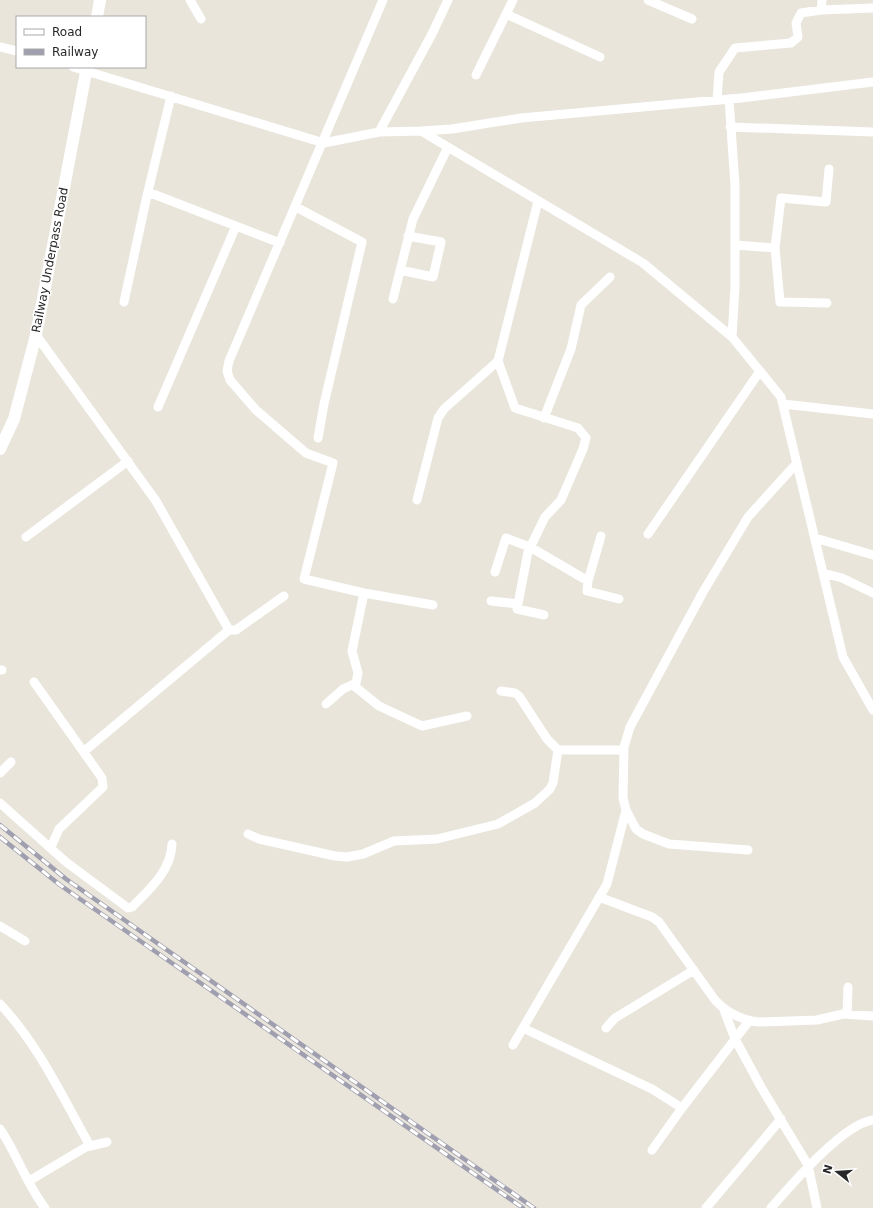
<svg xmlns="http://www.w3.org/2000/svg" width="873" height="1208" font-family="'DejaVu Sans',sans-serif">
<rect width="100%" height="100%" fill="#e9e5db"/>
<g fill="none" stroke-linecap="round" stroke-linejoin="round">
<path stroke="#fff" stroke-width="9" d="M190 0 201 19
M383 0 229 361 227 371 230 380 256 410 306 453 333 463 304 579 364 593 433 605
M648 0 692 19
M821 10 822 0
M506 14 600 57
M0 47 17 51
M73 67 324 143 379 132 421 131 643 263 732 337 781 397 843 657 873 710
M476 75 513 0
M729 99 735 185V287L732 337
M717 100 719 72 735 48 791 43 798 37 796 23 801 13 821 10 873 8
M730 127 873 132
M421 131 452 129 521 118 741 98 873 82
M379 132 432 34 448 0
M148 192 280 243
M538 201 498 361 515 408 578 428 586 438 583 449 561 500 545 517 528 552 517 609 544 615
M296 207 362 242 324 404 318 438
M735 245 775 248
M400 270 433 277 441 242 408 236
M393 299 413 219 448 147
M124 302 146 200 171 96
M827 303 780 302 775 248 781 198 826 202 829 169
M36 335 156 501 229 630
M783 404 873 414
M158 407 236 226
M544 418 571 349 581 305 610 277
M417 500 438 418 444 409 498 361
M648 534 760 371
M601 536 588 581 587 591 619 599
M26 537 128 461
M815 538 873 555
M495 572 506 538 530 547 588 581
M823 573 842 578 873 593
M491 601 518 604
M0 670H2
M34 682 102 778 103 787 59 829 51 847
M353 685 379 706 422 726 467 716
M501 691 515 693 519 696 547 739 558 750H624
M326 704 343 689 356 683 358 673 352 651 364 593
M88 748 229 630H236L284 596
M0 773 11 762
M0 803 66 862 128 908 132 907C150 889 171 871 172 844
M248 834 259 839 335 856 347 857 363 854 394 841 437 839 498 824 535 803 550 789 553 783 558 750
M748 850 669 844 643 834 636 829 626 810 623 798 624 747 630 727 703 592 748 517 797 463
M599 897 652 917 659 922 715 1000C727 1013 741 1020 759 1022L817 1020 843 1014 873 1016
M0 926 25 941
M0 1004C38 1044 63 1098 90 1146
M724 1010 735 1039 761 1087 808 1165 817 1208
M847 1014 848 987
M523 1028 652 1089 682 1108
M606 1028 615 1018 694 970
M513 1045 607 884 626 810
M0 1129C17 1154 27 1185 45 1208
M652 1150 682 1108 749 1021
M29 1181 86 1147 107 1142
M706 1208 781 1119
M771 1208C791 1185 843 1124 873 1120"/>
<path stroke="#fff" stroke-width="12" d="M97 17 100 0
M0 449 14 419 36 335 87 67"/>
<defs>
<path id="rail" d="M0 825 66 879 534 1208
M0 837 60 885 523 1208"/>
</defs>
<use href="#rail" stroke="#9f9fb0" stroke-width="4.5"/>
<use href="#rail" stroke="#fff" stroke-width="3" stroke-dasharray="9" stroke-linecap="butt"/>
</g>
<g text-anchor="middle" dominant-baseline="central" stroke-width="3" stroke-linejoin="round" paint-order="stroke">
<g font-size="12" fill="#282828" stroke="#fff">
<text transform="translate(50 260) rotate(-79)">Railway Underpass Road</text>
</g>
</g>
<rect x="16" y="16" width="130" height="52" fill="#ffffff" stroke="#a9a9a9"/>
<rect x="24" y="29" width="20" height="6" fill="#ffffff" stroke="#a9a9a9"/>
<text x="52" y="36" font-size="12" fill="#282828">Road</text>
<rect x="24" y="49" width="20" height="6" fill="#9f9fb0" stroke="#a9a9a9"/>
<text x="52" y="56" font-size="12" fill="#282828">Railway</text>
<g transform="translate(837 1172) rotate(287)" stroke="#ffffff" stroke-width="3" paint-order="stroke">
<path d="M0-3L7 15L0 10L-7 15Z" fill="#282828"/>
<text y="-6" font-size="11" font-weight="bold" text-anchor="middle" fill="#282828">N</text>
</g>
</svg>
